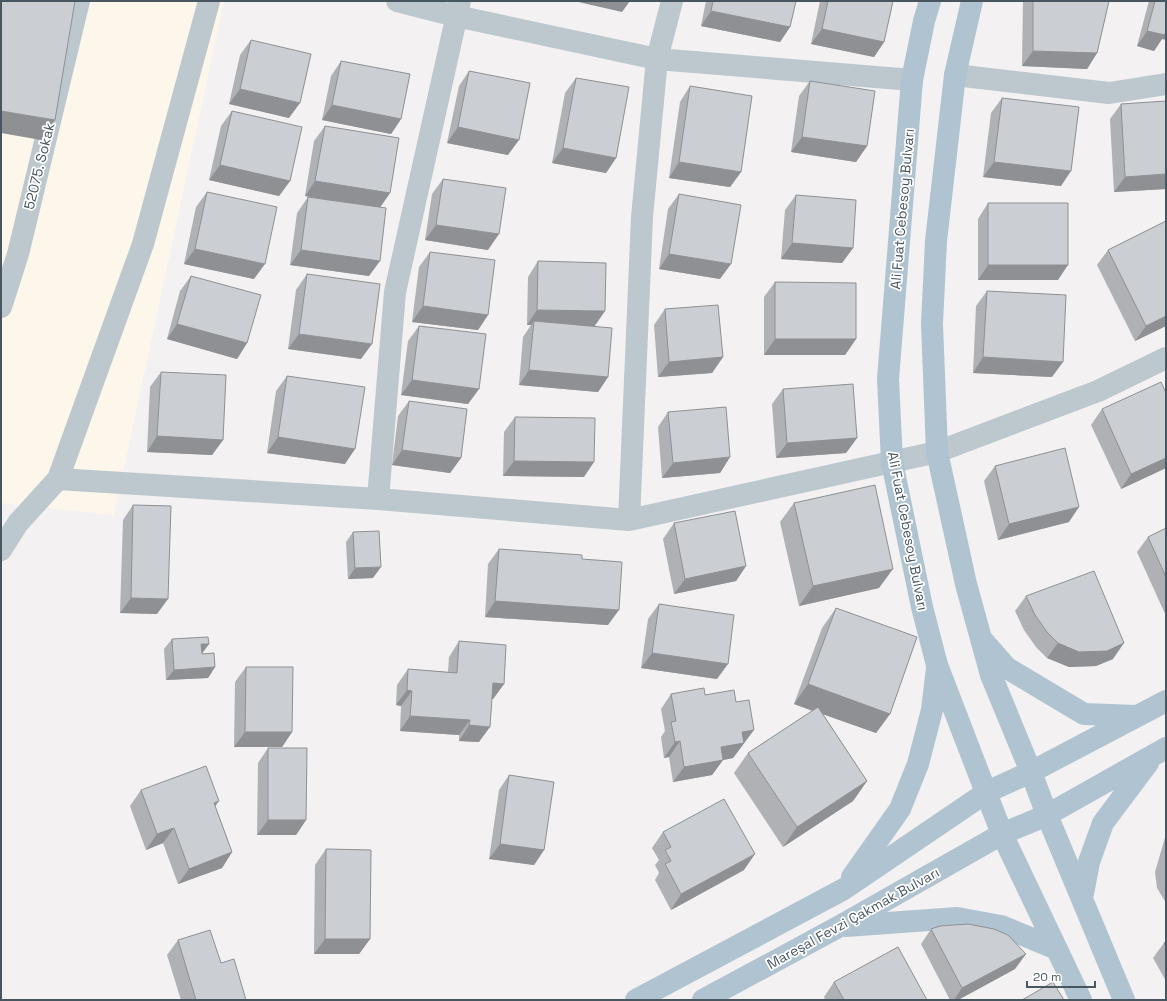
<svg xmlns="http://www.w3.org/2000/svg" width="1167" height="1001" font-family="'Space Grotesk',sans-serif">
<rect width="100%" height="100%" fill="#f3f1f1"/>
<path fill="#fdf6eb" d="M1 1H224L114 515 1 503Z"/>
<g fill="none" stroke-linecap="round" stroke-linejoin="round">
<path stroke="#bcc7ce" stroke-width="22" d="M397 1 456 16 657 59 912 80
M955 75 1109 93 1166 84
M1 307 18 254 79 1
M58 479 378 499 629 520 937 452 1098 391 1166 358
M378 499 395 292 460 1
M629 520 642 217 657 59 672 1
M1 550 18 523 58 479 143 244 209 1"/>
<path stroke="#b0c3d0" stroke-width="22" d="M930 1 924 21 912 80 888 379 892 462 922 607 937 665 1002 834 1081 1000
M972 1 955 75 936 241 932 324 937 452 966 584 991 675 1031 772 1047 815 1124 1000
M984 642 1007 668 1084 714 1136 716
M852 877 900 809 918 764 932 710 937 668
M1082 899 1089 862 1103 823 1148 763
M846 926 957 918 1001 926 1057 949
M636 1000 844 889 987 792 1031 772 1166 701
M703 1000 840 926 1002 834 1047 815 1166 748"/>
</g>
<path fill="#afb1b5" d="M706 1H796L790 27 780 42 701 26Z
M820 1H893L884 42 874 57 811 44Z
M1023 1H1109L1097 53 1087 69 1022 66Z
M1149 1H1166L1162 39 1154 51 1137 46Z
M251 40 289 118 229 104 240 55Z
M341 61 401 119 391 134 322 120 331 76Z
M469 71 508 155 447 143 459 86Z
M576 78 616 158 606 173 552 163 565 93Z
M810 81 867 146 856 162 791 152 799 96Z
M690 86 741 172 730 187 669 178 680 102Z
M1002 98 1061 186 983 177 991 113Z
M1121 104 1166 189 1114 192 1110 119Z
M232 111 290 181 279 196 209 180 221 126Z
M325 126 390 193 380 207 369 276 290 265 297 213 308 197 336 201 305 196 314 141Z
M443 179 488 250 425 240 432 194Z
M207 192 254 279 184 264 196 207Z
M679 194 720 279 659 269 668 209Z
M796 195 853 248 842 263 781 259 785 210Z
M988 203 1058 280H978V219Z
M1166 221V326L1135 341 1097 265 1108 250Z
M430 252 488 315 478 330 412 322 419 267Z
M538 261 594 326 608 377 598 392 519 385 523 337 531 325H527L528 277Z
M307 274 361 359 288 349 296 290Z
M191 276 247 343 237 359 167 339 180 291Z
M775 282 856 339 845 355H764V297Z
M987 291 1052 377 973 373 976 306Z
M665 309 723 357 712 373 658 377 654 325Z
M419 326 479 389 468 404 401 395 408 341Z
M161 372 223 440 212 455 147 452 150 387Z
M287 376 345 464 267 453 276 391Z
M783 389 857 438 846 453 776 458 772 404Z
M1166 393V468L1121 489 1091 425 1102 409Z
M409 401 461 458 450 473 392 465 398 416Z
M668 412 730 457 720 473 662 478 658 427Z
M515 417 584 477 503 476 504 432Z
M995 466 1069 522 998 540 984 481Z
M794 503 879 588 799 606 780 522Z
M133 505 157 614 120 613 123 520Z
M674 523 746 566 736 581 674 594 663 539Z
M1166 528V616L1137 552 1148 537Z
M353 532 373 578 348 579 346 542Z
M499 549 582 559 608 625 485 617 488 564Z
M1026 596 1113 659 1096 666 1069 667 1047 658 1036 647 1024 630 1015 611Z
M659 604 717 679 641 668 648 619Z
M836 608 890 714 876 733 823 714 867 781 853 801 783 847 734 773 748 753 812 711 794 704 822 628Z
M172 639 209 644 202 654 215 667 208 678 166 680 164 649Z
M459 641 504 684 493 699H492L479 742 459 741V735L400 731 401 706 396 705 397 685 408 669 448 672 449 657Z
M246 667 292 732 282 747H234L235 682Z
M671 694 705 695 743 745 742 746 733 758 723 760 712 775 673 782 669 757 664 758 661 737 665 731 661 709Z
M268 748 306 820 296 835H257L258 763Z
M509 775 544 850 534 865 489 859 499 790Z
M141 790 215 806 232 852 222 868 178 884 163 843 146 850 130 806Z
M663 832 744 870 671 910 655 880 659 873 655 865 659 860 652 848Z
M1166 834V903L1157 888 1155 872Z
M326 849 370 939 359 954H314L315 865Z
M931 929 1015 969 958 1000H950L921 944Z
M178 940 246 1000H181L167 955Z
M1166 941V981L1153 958 1164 943Z
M834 982 927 1000H825L824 997Z"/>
<path fill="#8e9094" d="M574 1H630L622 12Z
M711 11 790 27 780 42 701 26Z
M1166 25V40L1162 39 1154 51 1137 46 1147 31Z
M822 29 884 42 874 57 811 44Z
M1033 51 1097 53 1087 69 1022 66Z
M240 89 300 103 289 118 229 104Z
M332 105 401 119 391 134 322 120Z
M1 111 55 120 41 140 1 133Z
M458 127 519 140 508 155 447 143Z
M802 137 867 146 856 162 791 152Z
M563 148 616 158 606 173 552 163Z
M679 162 741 172 730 187 669 178Z
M994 162 1071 171 1061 186 983 177Z
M220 165 290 181 279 196 209 180Z
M1166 174V189L1114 192 1125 177Z
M315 181 390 193 379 209 305 196Z
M436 225 499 234 488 250 425 240Z
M792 243 853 248 842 263 781 259Z
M195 249 265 264 254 279 184 264Z
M301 250 380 261 369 276 290 265Z
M669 254 731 264 720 279 659 269Z
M988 265H1068L1058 280H978Z
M423 306 488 315 478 330 412 322Z
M537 310 605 311 594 327 534 321 531 325H527Z
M1166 316V326L1135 341 1146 326Z
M177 324 247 343 237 359 167 339Z
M299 334 372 344 361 359 288 349Z
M775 339H856L845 355H764Z
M723 357 712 373 658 377 669 362Z
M983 357 1063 362 1052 377 973 373Z
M529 370 608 377 598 392 519 385Z
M412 380 479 389 468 404 401 395Z
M157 436 223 440 212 455 147 452Z
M278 437 355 449 345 464 267 453Z
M857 438 846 453 776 458 787 443Z
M402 450 461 458 450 473 392 465Z
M730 457 720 473 662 478 673 463Z
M1166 458V468L1121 489 1131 474Z
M514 461 594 462 584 477 503 476Z
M1079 507 1069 522 998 540 1009 524Z
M746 566 736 581 674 594 685 579Z
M381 567 373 578 348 579 355 568Z
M893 569 879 588 799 606 813 586Z
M131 598 168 599 157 614 120 613Z
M495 601 619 610 608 625 485 617Z
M1058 643H1124L1113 659 1096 666 1069 667 1047 658Z
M201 644H209L201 654Z
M652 653 728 664 717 679 641 668Z
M215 667 208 678 166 680 174 670Z
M493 683 504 684 493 699 482 698Z
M808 684 890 714 876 733 794 704Z
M407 690 412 691 401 706 396 705Z
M410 716 470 720 459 735 400 731Z
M469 725 490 727 479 742 459 741Z
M754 730 733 758 723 760 712 775 673 782 684 767 721 747 742 732Z
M245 732H292L282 747H234Z
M680 741 669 757 664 758 675 742Z
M867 781 853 801 783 847 797 827Z
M219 801 208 816 214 803Z
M268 820H306L296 835H257Z
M174 828 163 843 146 850 157 834Z
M500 844 544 850 534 865 489 859Z
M232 852 222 868 178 884 189 869Z
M755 854 744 870 671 910 681 894Z
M325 939H370L359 954H314Z
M1026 954 1015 969 958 1000H954L962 988Z"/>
<path fill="#cbced3" stroke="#8e9094" d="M1 1H75L55 120 1 111Z
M713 1H796L790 27 711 11Z
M828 1H893L884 42 822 29Z
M1033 1H1109L1097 53 1033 51Z
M1155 1H1166V30L1165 35 1147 31Z
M251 40 311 54 300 103 240 89Z
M341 61 410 74 401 119 332 105Z
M469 71 530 83 519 140 458 127Z
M576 78 629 87 616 158 563 148Z
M810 81 875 91 867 146 802 137Z
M690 86 752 96 741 172 679 162Z
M1002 98 1079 107 1071 171 994 162Z
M1166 101V174L1125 177 1121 104Z
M232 111 302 127 290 181 220 165Z
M325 126 399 138 390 193 315 181Z
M443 179 506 188 499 234 436 225Z
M207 192 277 207 265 264 195 249Z
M679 194 741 205 731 264 669 254Z
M796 195 856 200 853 248 792 243Z
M308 197 386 208 380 261 301 250Z
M988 203H1068V265H988Z
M1166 221V316L1146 326 1108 250Z
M430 252 495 260 488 315 423 306Z
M538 261 606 263 605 311 537 310Z
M307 274 380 284 372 344 299 334Z
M191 276 261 295 247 343 177 324Z
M775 282 856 283V339H775Z
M987 291 1066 295 1063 362 983 357Z
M718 305 723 357 669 362 665 309Z
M534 321 612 328 608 377 529 370Z
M419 326 486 334 479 389 412 380Z
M161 372 226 375 223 440 157 436Z
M287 376 365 387 355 449 278 437Z
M1161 382 1166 393V458L1131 474 1102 409Z
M853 384 857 438 787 443 783 389Z
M409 401 467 409 461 458 402 450Z
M726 407 730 457 673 463 668 412Z
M515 417 595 418 594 462 514 461Z
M1065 448 1079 507 1009 524 995 466Z
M875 485 893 569 813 586 794 503Z
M133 505 171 506 168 599 131 598Z
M735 511 746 566 685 579 674 523Z
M1166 528V577L1148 537Z
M379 531 381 567 355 568 353 532Z
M499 549 582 555V559L622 562 619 610 495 601Z
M1094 571 1124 643 1107 651 1079 652 1058 643 1047 632 1035 615 1026 596Z
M659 604 734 615 728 664 652 653Z
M836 608 917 637 890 714 808 684Z
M208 637 209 644H201L202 654 214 653 215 667 174 670 172 639Z
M459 641 506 645 504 684 493 683 490 727 469 725 470 720 410 716 412 691 407 690 408 669 457 673Z
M246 667H293L292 732H245Z
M704 688 705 695 734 690 736 702 749 700 754 730 742 732 744 743 721 747 723 760 684 767 680 741 675 742 671 722 676 721 671 694Z
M818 707 867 781 797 827 748 753Z
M268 748H307L306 820H268Z
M206 766 219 801 214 803 232 852 189 869 174 828 157 834 141 790Z
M509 775 554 782 544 850 500 844Z
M724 799 755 854 681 894 665 864 671 861 665 850 671 847 663 832Z
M326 849 371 850 370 939H325Z
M968 924 994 929 1008 935 1026 954 962 988 931 929 940 926Z
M210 930 221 963 234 959 246 1000H196L178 940Z
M1166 941V947L1164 943Z
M898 947 927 1000H844L834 982Z
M1053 982 1064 1000H1022Z"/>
<g text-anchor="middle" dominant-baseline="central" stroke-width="3.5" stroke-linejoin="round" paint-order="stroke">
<g font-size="14" fill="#48565f" stroke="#fff">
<text transform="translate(39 166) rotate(-76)">52075. Sokak</text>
<text transform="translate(902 209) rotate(-85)">Ali Fuat Cebesoy Bulvarı</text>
<text transform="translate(908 531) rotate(79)">Ali Fuat Cebesoy Bulvarı</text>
<text transform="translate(853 918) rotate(-29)">Mareşal Fevzi Çakmak Bulvarı</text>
</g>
</g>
<rect width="1167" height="1001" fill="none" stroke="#48565f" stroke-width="4"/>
<path d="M1027 981v6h68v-6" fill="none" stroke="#48565f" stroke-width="2"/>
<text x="1033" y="981" font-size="12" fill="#48565f" stroke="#ffffff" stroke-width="3" paint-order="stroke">20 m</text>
</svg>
